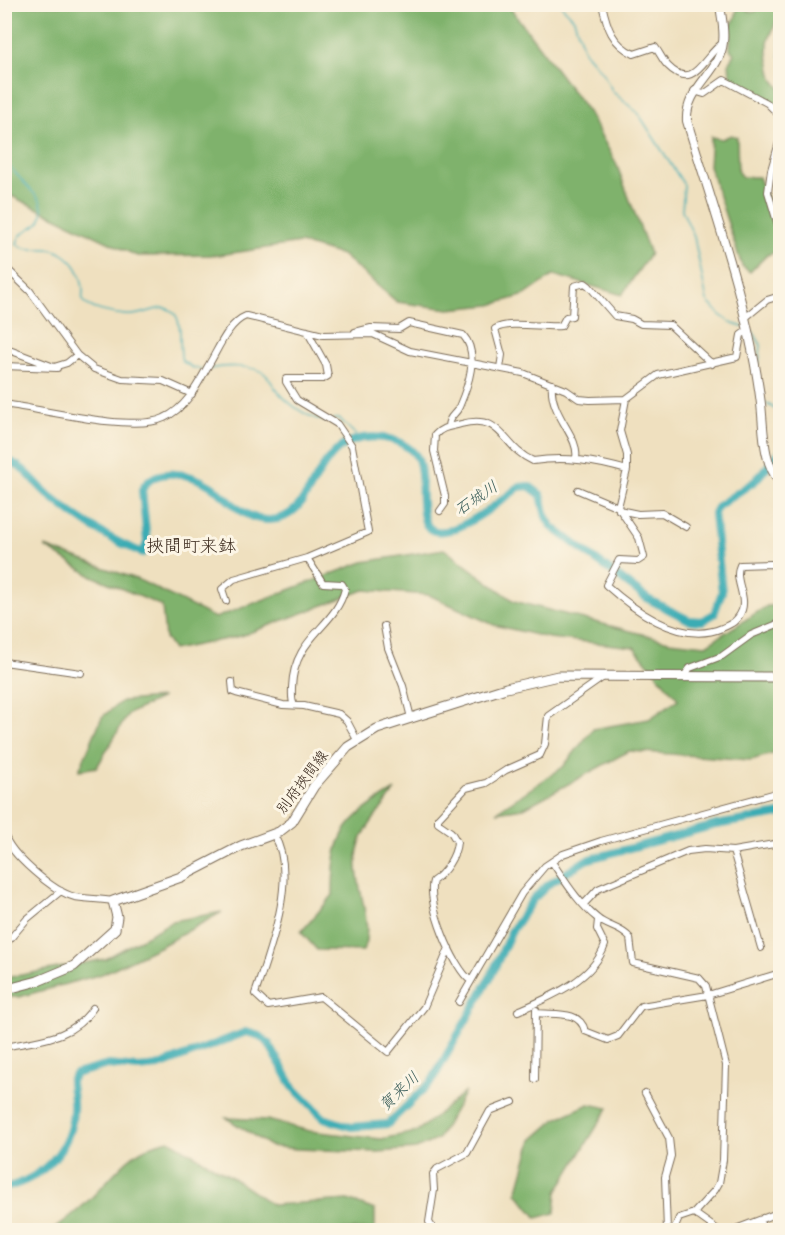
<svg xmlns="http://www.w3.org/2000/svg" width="785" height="1235" font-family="'Shantell Sans','Klee One',sans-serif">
<rect width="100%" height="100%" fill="#fcf5e5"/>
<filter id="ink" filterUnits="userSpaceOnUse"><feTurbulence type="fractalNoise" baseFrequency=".0167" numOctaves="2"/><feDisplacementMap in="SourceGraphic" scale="12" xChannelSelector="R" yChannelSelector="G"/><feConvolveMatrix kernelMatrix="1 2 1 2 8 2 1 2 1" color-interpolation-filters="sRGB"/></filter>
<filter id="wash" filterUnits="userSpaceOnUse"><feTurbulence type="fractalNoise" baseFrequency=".008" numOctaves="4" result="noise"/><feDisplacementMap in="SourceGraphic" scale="24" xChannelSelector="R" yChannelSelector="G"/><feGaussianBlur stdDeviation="1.35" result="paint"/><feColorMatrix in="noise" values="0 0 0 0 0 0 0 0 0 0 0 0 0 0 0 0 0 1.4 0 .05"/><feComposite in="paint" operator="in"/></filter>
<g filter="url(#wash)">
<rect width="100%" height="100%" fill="#efe0bf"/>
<path fill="#7fb26c" stroke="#5d6e45" stroke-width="1.5" d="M5 5H508L588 112 616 163 650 254 622 295 554 275 525 295 491 305 449 309 397 302 342 255 300 243 219 255 137 256 5 193Z
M745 5 748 11 755 12 761 5H780V12L768 42V55L773 79 780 88V107L745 88 730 76 729 62 734 54 730 49 731 25 735 19 738 6Z
M731 135 737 137 738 172 742 177H759L778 231 779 251 767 255 750 272 742 266 709 166 711 137 722 139Z
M45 547 139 580 215 618 363 562 444 549 514 601 669 641 706 645 767 606 780 605V752L751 760 629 751 524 808 496 812 563 767 593 729 649 719 678 699 634 647 549 638 494 625 429 595 364 590 241 636 173 650 165 638 162 606 90 575Z
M162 698 128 714 97 767 79 770 102 717 122 701Z
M395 790C385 806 368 823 361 840 346 875 377 917 363 951L317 950 301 932 333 895C333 834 343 821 395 790Z
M222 912 161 946 102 974 19 997H5V978L105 959 173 921Z
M465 1092 438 1139 416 1149 378 1152 296 1149 270 1146 226 1118 267 1120 310 1131 381 1139 416 1132Z
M589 1104 608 1108 557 1192 555 1213 537 1218 517 1193 532 1140 556 1119Z
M169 1140 233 1178 272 1205 348 1200 375 1210V1230H53C65 1220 78 1211 89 1200 116 1174 129 1148 169 1140Z"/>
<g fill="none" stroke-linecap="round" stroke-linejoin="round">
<path stroke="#3aacb4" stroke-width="1.5" d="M560 4 574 19 584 51 602 72 613 92 638 113 684 185 682 210 694 237 707 301 720 315 733 324 743 327
M780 30V56
M4 139 8 165 40 200C51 233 21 222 17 244 30 256 48 240 68 258 78 266 82 277 83 290 83 293 82 297 83 300 87 310 115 314 125 315 143 318 162 301 173 312 184 322 178 347 182 361L193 368 203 369
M753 332 761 345 759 363
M210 369C223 365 254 365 265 374 270 378 272 385 276 389 288 404 308 419 327 421
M764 402 780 412
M334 419H340L358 437"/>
<path stroke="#3aacb4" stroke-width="8" d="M4 459C25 465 35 484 51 497 80 521 108 539 143 553L147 542 142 490C154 465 191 473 211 486 229 498 243 520 268 520 322 521 308 428 384 438 397 440 412 447 418 459 425 477 419 500 424 518 433 558 505 498 519 487L529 486 541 495 546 517 552 527 648 599 689 620 702 621 714 614 722 592 714 513 718 506 755 481 780 452
M4 1188C43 1179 72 1149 73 1109 74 1099 71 1090 71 1081L75 1074 108 1065 138 1068 159 1066 246 1032 260 1036 269 1044 293 1087 324 1118 351 1127 388 1124 432 1081 491 976 511 932 533 899 549 884 586 860 716 825 780 814"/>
</g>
</g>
<g filter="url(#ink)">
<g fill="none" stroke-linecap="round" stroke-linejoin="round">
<defs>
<path id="street" d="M602 4C607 27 612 44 634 54L655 47C660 53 662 60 668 66 695 93 704 54 723 43
M694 91 704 94 724 80 767 103 780 116
M780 139 771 170 768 192 780 232
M4 266 30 291 77 355 94 369 122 379 163 381 192 394
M745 318 767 300 780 296
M355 332 371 328 399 329 409 323 463 335C480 354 468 386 459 407 456 415 449 415 448 426
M4 348 54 367 67 363 77 355
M4 366 57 368
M500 368 502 355 495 329C508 320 544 328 561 326L566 317 572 316 574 286 585 283 589 286 615 316 632 319 641 324 670 325 712 364
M552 384C549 415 580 436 576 458
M626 399 620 431 627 455V470L618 507 639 538 644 557 638 561 619 560 606 585C635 611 682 645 722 628 731 624 738 621 742 610 747 595 733 579 740 565L771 564 780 568
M4 404C41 409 133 433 164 418 186 408 197 386 208 366 218 350 228 323 246 316L323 335 373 334 410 351 523 373 566 390 579 399 590 400 626 399 658 375 737 357 741 335 748 330
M578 490 618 507
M619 510 638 514 662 513 686 527
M440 511 445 504V496L434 451 435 435C443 426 451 427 461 424 503 412 502 448 533 461 567 456 595 461 627 470
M226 601 222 589 234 579 307 558 368 532 352 446 337 424 297 400 286 382V379H323L328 376 326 365 307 331
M384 626 388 648 403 686 411 718
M4 662 81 673
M683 677 690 668 722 656 751 635 780 623
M232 682 233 692 236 693 283 705 304 706 339 714 347 721 357 740
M294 705C291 700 292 694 292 687 294 636 335 628 345 589L342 584 323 583 307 558
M4 833C9 854 54 892 75 897 87 899 100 899 113 901
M274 835C299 876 269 952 255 994L268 1006 321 997 388 1052 424 1007 449 948
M733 851 761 948
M552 862C565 881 578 903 597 918 607 927 621 927 630 938L633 963 699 978 706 986 726 1065 723 1160 719 1183 715 1190 694 1213 679 1218 674 1230
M584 904 598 889 688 851 705 849 733 851 780 843
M4 946 27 919 61 891
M471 981C453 968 426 902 433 881 445 873 456 856 457 842L451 832 438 823V818L466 788 486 783 506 770 540 755 545 744 548 716 602 678
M459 1002 522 893 545 866 563 854 601 841 780 792
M518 1011C550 997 593 980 605 945L597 929 598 920
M537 1013C555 1015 580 1010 585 1031L608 1040 618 1036 641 1006 708 995 780 973
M4 1047C39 1040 73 1039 93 1008
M535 1079 536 1010
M645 1093 669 1138 671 1156 665 1177 667 1230
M694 1213 718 1230
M434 1230 429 1222 434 1190 433 1174 437 1169 467 1153 490 1111 513 1102
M733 1230 780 1212
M756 1230 763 1218"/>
<path id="secondary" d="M720 4C721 16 725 30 723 42 720 73 685 88 687 121 715 214 749 307 761 404 764 429 762 462 780 482"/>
<path id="primary" d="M4 990 38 981 74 966 115 929 117 917 113 901 181 877 241 846 279 832 292 822 314 786 348 747 377 729 411 718 506 688 558 676 780 677"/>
</defs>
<use href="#street" stroke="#7a6a56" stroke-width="8"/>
<use href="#secondary" stroke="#7a6a56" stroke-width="10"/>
<use href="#primary" stroke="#7a6a56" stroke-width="11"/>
<use href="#street" stroke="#fff" stroke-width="6"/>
<use href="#secondary" stroke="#fff" stroke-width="8"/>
<use href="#primary" stroke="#fff" stroke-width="9"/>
</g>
</g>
<g text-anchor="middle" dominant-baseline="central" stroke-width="6" stroke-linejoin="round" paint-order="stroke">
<g font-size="15" fill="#3b2a1e" stroke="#fcf5e5">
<text transform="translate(302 782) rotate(-53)">別府挾間線</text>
</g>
<g font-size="16" font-style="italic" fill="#3b5e5a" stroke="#fcf5e5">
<text transform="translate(476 498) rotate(-34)">石城川</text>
<text transform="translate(399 1091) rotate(-43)">賀来川</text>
</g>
<g font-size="18" fill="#3b2a1e" stroke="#fcf5e5">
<text x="191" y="546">挾間町来鉢</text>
</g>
</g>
<rect width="785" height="1235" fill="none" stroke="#fcf5e5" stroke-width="24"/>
</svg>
